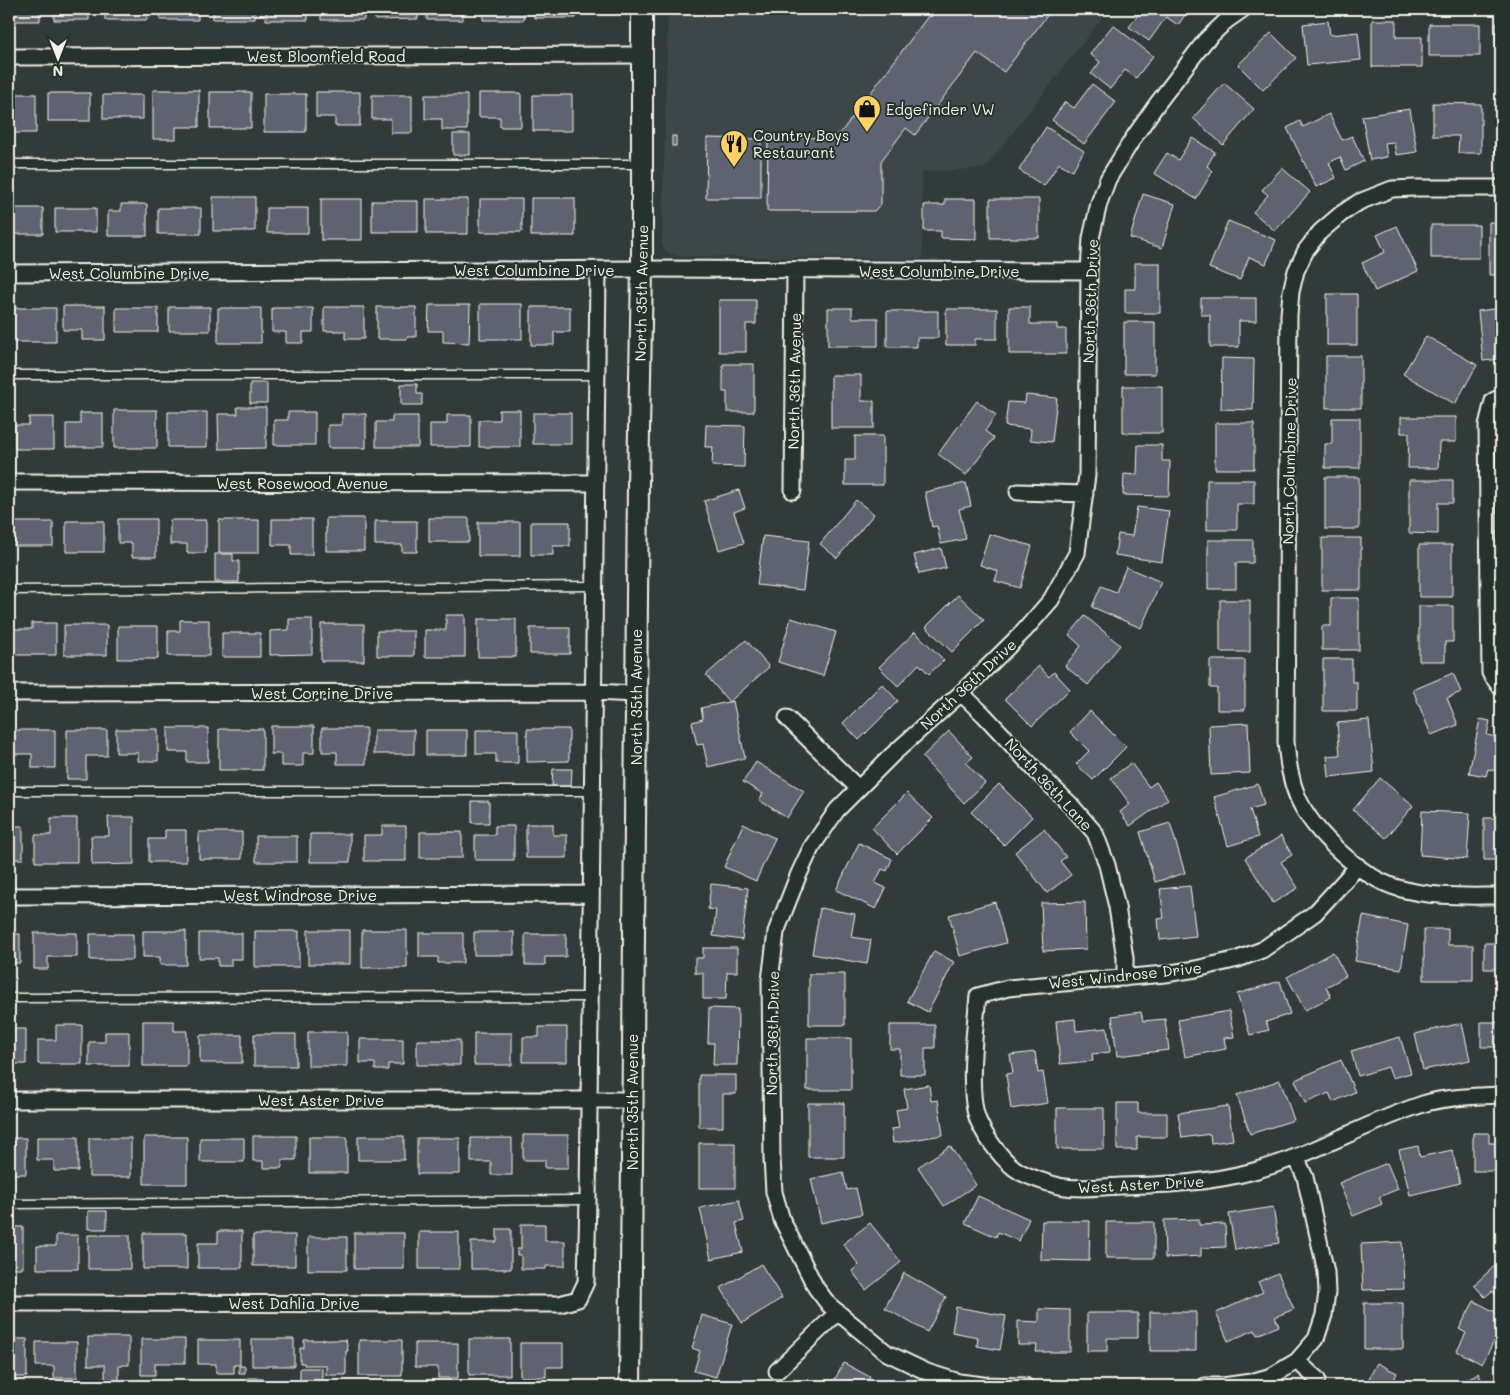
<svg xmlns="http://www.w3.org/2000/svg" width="1510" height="1395" font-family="Mali,sans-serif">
<rect width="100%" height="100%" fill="#313c3a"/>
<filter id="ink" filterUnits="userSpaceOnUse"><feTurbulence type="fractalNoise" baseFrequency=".02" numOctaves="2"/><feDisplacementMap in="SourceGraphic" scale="10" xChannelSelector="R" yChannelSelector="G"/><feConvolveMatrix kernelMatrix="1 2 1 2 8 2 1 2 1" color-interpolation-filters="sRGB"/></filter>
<g filter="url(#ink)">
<path fill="#3e474a" d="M668 9H1109L985 168 922 172V259L676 256 666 251 662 245Z"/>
<path fill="#5e6270" stroke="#f4f1e8" d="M9 9H40V21H9Z
M54 9H89V20H54Z
M105 9H147V20H105Z
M160 9H198V20H160Z
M213 9H255V19H213Z
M266 9H308V20H266Z
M321 9H364V20H321Z
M375 9H418V19L375 20Z
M427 9H463V20H427Z
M483 9H524V20H483Z
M534 9H576V18H534Z
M937 9H1052L1004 72 977 53 915 135 906 128 881 161V204L874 211H767L768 137 831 138 842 131 929 15 931 17Z
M1142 9H1189L1178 25 1166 17 1149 41 1129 27Z
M1372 20H1396V37H1422V67H1372Z
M1328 21 1330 35 1358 32 1361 60 1307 65 1303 24Z
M1496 23H1501V65H1496Z
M1429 24H1480V56H1429Z
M1113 25 1153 56 1136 78 1125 70 1110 89 1091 74 1100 62 1090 54Z
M1271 33 1296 58 1263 90 1238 65Z
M1224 83 1254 109 1223 145 1193 118Z
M1092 84 1116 102 1084 144 1052 120 1065 102 1074 108Z
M153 90H199V127H176V139H153Z
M210 92H251V128H210Z
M316 92H360V126H335V117H316Z
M48 93H90V121H48Z
M479 93H521V127H500V117H479Z
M9 94H36V133H9Z
M264 94H306V132H264Z
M103 95H143V119H103Z
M372 95H412V133H391V119H372Z
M425 95H467V130H442V119H425Z
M533 95H572V131H533Z
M1433 103 1481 104V153H1458L1459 136H1433Z
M1410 109 1417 152 1396 155 1394 142 1385 143 1387 157 1370 160 1362 116Z
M1495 113H1501V152H1495Z
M1329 114 1342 140 1352 136 1364 161 1346 170 1340 157 1329 163 1336 178 1316 187 1287 128 1300 121 1303 127Z
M1046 127 1084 151 1072 171 1059 163 1044 186 1019 170Z
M453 134H470V155H453Z
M672 136H676V146H672Z
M707 138 761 139V198H706Z
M1192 138 1215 152 1207 166 1213 171 1196 199 1154 173 1167 153 1178 160Z
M1282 168 1310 192 1275 231 1253 212 1268 195 1262 190Z
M1143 194 1175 204 1162 248 1130 238Z
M213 197H255V231H213Z
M531 198H575V236H531Z
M321 199H362V240H321Z
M426 199H468V234H426Z
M480 199H522V232H480Z
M945 199H976V239L941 238V231H924V205H945Z
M990 199H1039V238H990Z
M372 201H418V232H372Z
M121 204H147V236H108V211H121Z
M9 208H43V234H9Z
M55 208H96V232H55Z
M158 208H201V234H158Z
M267 208H308V233H267Z
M1228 221 1276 240 1266 264 1249 257 1240 280 1209 268Z
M1489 222H1501V275H1489Z
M1431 225H1479V258H1431Z
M1397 226 1418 271 1375 291 1362 263 1385 252 1377 235Z
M1135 263H1160V313H1125V289H1135Z
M1327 294H1357V345H1327Z
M1201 298H1256V321H1239V347H1210V315H1201Z
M719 300H756V324H746V352H719Z
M480 304H522V339H480Z
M429 305H470L469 343 443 342V331H428Z
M63 306H105V340H82V330H63Z
M169 307H210V331H169Z
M324 307H364V339H345V331H324Z
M377 307H416V337H407V339H377Z
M531 307H570V332H554V345H531Z
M1009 307H1030V324H1057V329H1066V354H1009Z
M12 308H56V342H12Z
M116 308H158V332H116Z
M218 308H261V343H218Z
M272 308H313V332H303V343H286V332H272Z
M828 308H852V318H878V346H828Z
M1501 308V359L1483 361 1478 311Z
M946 309H997V339H975V345H946Z
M887 311H938V338H917V347H887Z
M1124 322H1155V374H1124Z
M1426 336 1477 365 1455 404 1403 374Z
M1326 356H1361V408H1326Z
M1222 358 1254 359 1253 410 1221 409Z
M723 364H754V412H727V392H723Z
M831 375H861V401H874V428H831Z
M250 383H267V403H250Z
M401 384H417V394H422V405H401Z
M1123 386H1162V433H1123Z
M1026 395 1057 398 1052 442 1030 440 1031 429 1005 426 1008 402 1025 403Z
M977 401 996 415 985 431 994 438 966 475 938 454Z
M237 407H266V448L219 449 218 414H238Z
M114 410H157V448H114Z
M499 410H520V447H479V420H499Z
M168 412H207V447H168Z
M288 412H315V445H274V420H288Z
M80 413H103V447H66V424H80Z
M533 413H571V444H533Z
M342 414H366V448H328V425H342Z
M447 415H471V447H430V424H447Z
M392 416H418V447H376V422H392Z
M29 417H54V449H15V425H29Z
M1401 417H1456V442H1439L1438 468H1408L1409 433H1401Z
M1332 418H1360V468H1325V444H1332Z
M1215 423H1254V469H1215Z
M706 425 745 426 744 467 712 466 713 447H705Z
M855 436H883V485H845V460H855Z
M1138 445H1162V461H1170L1169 496 1123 495 1124 474 1137 475Z
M1325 477H1359V529H1325Z
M1207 480H1254V504H1237V530H1207Z
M1409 480H1453V503H1438V534L1409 533Z
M966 483 971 506 959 509 966 539 941 544 937 526 932 527 925 492Z
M739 490 745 508 734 512 744 543 719 550 704 501Z
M856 500 874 514 837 558 820 544Z
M1137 507 1169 511 1162 562 1115 555 1118 534 1132 536Z
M326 518H364V551H326Z
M429 518H469V542H429Z
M118 519H156V557H132V543H118Z
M272 519H312V555H291V545H272Z
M170 520H206V553H187V544H170Z
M219 520H259V553H219Z
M66 521H104V552H66Z
M375 521H417V552H402V545H375Z
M14 522H53V546H14Z
M478 522H520V556H478Z
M531 522H570V546H553V555H531Z
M989 534 1032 546 1020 588 995 581 998 571 980 565Z
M763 536 809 541 803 590 757 585Z
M1322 538H1361V590H1322Z
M1208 540H1253V563H1236V589H1208Z
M1419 545H1452V597H1419Z
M941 548 946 568 919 574 914 555Z
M215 554H233V561H239V582H215Z
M1126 567 1161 582 1141 628 1092 607 1101 586 1116 592Z
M958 595 984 620 952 652 926 627Z
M1331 598H1359V650H1322V626H1331Z
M1220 600H1250V652H1220Z
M1419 606H1453V642H1445V661H1419Z
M446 615H465V657H425V630H446Z
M1085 616 1120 645 1088 685 1065 666 1081 646 1069 635Z
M791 618 836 632 823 676 778 662Z
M289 619H312V654L270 655V631L289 630Z
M478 619H516V657H478Z
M180 620H209V656H168V631H180Z
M32 623H56V655H13V629H32Z
M321 624H364V661H321Z
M64 625H107V655H64Z
M118 626H158V659H118Z
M530 628H570V654H530Z
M377 631H414V656H377Z
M915 632 944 660 929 674 919 664 898 686 879 667Z
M222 633H260V657H222Z
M746 640 769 667 729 702 706 675Z
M1323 659H1352V682H1357V711H1323Z
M1210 660H1245V710H1217V688H1210Z
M1039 666 1049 677 1054 672 1070 689 1032 726 1005 699Z
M1453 673 1461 692 1447 698 1458 725 1431 735 1413 690Z
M882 684 898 701 859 740 843 723Z
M733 701 745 758 708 767 703 744 697 745 692 722 703 719 701 708Z
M1090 711 1126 747 1093 780 1076 764 1089 751 1070 732Z
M1480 719 1490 721 1487 735 1501 738V772L1488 769 1486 776 1469 773Z
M1369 720 1374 772 1329 777 1327 756 1340 755 1337 723Z
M1248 723 1250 773 1211 775 1209 725Z
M271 726H314V753H303V766H281V754H271Z
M168 728H208V762H187V752H168Z
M322 728H366V764H337V752H322Z
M116 729H158V761H138V753H116Z
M219 729H263V770H219Z
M527 729H569V761L527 762Z
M14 730H55V768H32V754H14Z
M67 730H107V756H86V779H67Z
M374 730H414V754H374Z
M426 730H467V755H426Z
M476 730H518V763H496V754H476Z
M949 731 973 757 966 763 985 783 964 803 922 757Z
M756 762 804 791 787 818 759 800 763 794 743 782Z
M1131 763 1149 787 1156 782 1168 799 1130 826 1120 812 1130 804 1111 778Z
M553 769H572L571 786H552Z
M1380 778 1413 806 1386 838 1353 810Z
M999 784 1032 817 1004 845 971 812Z
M1258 784 1264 805 1250 809 1258 837 1228 846 1214 797Z
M907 793 933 818 897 854 872 828Z
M472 801H489V823H472Z
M1422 811 1470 813 1467 859 1420 855Z
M108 817H134V864L92 865 91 836H109Z
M51 818H77V862H35V835H51Z
M1484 818H1501V860H1484Z
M1170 823 1185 873 1155 882 1140 832Z
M526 824H553V835H567V858H526Z
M743 824 775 838 756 881 724 867Z
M9 826H23V859H9Z
M382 826H406V861H364V835H382Z
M495 826H514V860H475V835H495Z
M1044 829 1066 857 1060 861 1071 875 1047 893 1015 852Z
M165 830H186V862H149V839H165Z
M199 832H242V859H199Z
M420 832H462V858H420Z
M310 834H350V862H310Z
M256 836H297V862H256Z
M1281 836 1292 855 1281 862 1298 888 1273 903 1245 858Z
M859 843 892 859 887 871 882 869 875 883 886 888 876 909 836 890Z
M711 884 748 888 742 940 713 936 716 910 708 909Z
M1190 886 1196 936 1160 940 1158 919 1164 918 1160 889Z
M995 902 1006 943 960 956 949 915Z
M1085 902 1086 949 1043 951 1041 903Z
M820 908 855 914 851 937 871 940 867 964 812 954Z
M1363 916 1408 925 1401 969 1355 961Z
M1424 929H1448V945H1473V980H1424Z
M308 930H350V964H308Z
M362 930H407V968H362Z
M143 931H186V965H160V957H143Z
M255 931H299V967H255Z
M474 932H514V955H474Z
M34 933H77V957H48V969H34Z
M199 933H242V959H231V966H218V958H199Z
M419 933H463V963H438V957H419Z
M9 934H20V963H9Z
M90 934H133V960H90Z
M525 934H566V957H545V965H525Z
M1484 943H1501V969H1484Z
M703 948H737V972H727L726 999H703V973H695V958H703Z
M934 951 954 962 928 1012 907 1001Z
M1333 952 1346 976 1326 987 1331 997 1305 1010 1287 977Z
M809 974H845V1025H809Z
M1280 981 1290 1014 1266 1022 1269 1030 1250 1035 1237 994Z
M709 1008 738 1009 737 1065H713L714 1043H708Z
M1229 1011 1234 1037 1224 1038 1226 1049 1185 1057 1178 1020Z
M1141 1012 1143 1021 1165 1019 1169 1050 1117 1056 1112 1016Z
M1075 1019 1076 1031 1107 1028 1110 1052 1092 1054 1093 1061 1060 1064 1056 1021Z
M143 1021H174V1031H187V1066H143Z
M1481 1022H1501V1047H1481Z
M1462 1023 1470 1060 1423 1070 1415 1034Z
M56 1025H82V1064H38V1040H56Z
M890 1025H935V1048H925V1075H900V1049H890Z
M539 1027H567V1062H523V1037H539Z
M9 1029H26V1064H9Z
M105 1032H129V1066H89V1042H105Z
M308 1032H347V1066H308Z
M474 1033H512V1065H474Z
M254 1034H296V1066H254Z
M200 1035H242V1063H200Z
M1400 1037 1411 1073 1392 1078 1388 1067 1358 1076 1351 1051Z
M807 1038H851V1090H807Z
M360 1039H403V1064H388V1070H375V1063H360Z
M417 1040H460V1065H417Z
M1035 1052 1038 1073 1043 1072 1048 1103 1011 1109 1006 1074 1013 1073 1010 1055Z
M1341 1060 1355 1092 1333 1102 1329 1093 1305 1103 1295 1080Z
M699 1075H736V1094H723V1127H699Z
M1280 1080 1294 1120 1250 1134 1237 1095Z
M929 1085 931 1101 938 1100 943 1135 893 1143 891 1129 899 1128 896 1110 907 1108 904 1089Z
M808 1103H844V1157H808Z
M1117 1103H1138V1113H1167V1137H1137V1150H1117Z
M1228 1106 1233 1140 1211 1143 1210 1134 1182 1138 1178 1113Z
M1057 1108H1104V1149H1057Z
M1473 1133H1489V1143H1501V1171H1473Z
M523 1135H568V1168H545V1160H523Z
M253 1136H296V1160H282V1168H263V1161H253Z
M358 1136H404V1160H358Z
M37 1137H78V1171H54V1160H37Z
M144 1137H187V1184H144Z
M309 1137H347V1173H309Z
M9 1138H26V1174H9Z
M89 1138H131V1177H89Z
M200 1138H244V1162H200Z
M417 1138H460V1174H417Z
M471 1138H512V1175H491V1162H471Z
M699 1143H735V1188H699Z
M950 1146 976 1185 944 1206 918 1167Z
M1418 1146 1420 1157 1452 1150 1460 1183 1410 1195 1399 1150Z
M1387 1163 1398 1189 1379 1197 1382 1204 1353 1216 1339 1183Z
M843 1172 847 1190 856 1188 862 1214 821 1223 811 1179Z
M978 1196 1029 1219 1019 1241 998 1232 996 1237 965 1223Z
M739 1200 744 1221 736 1223 743 1252 711 1259 700 1208Z
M1273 1207 1279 1243 1235 1250 1229 1214Z
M88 1211H107V1229H88Z
M9 1217 10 1227H23V1268H9Z
M1199 1219V1225L1225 1224 1226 1247 1201 1248V1256L1165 1258 1164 1220Z
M1042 1221H1090L1089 1261 1041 1260Z
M1106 1222H1154V1258H1106Z
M870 1223 901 1262 866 1290 852 1271 859 1265 843 1244Z
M521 1224H545V1241H565V1266H546V1269H521V1255H517V1249H521Z
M497 1229H511V1269H471V1242H497Z
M218 1231H242V1268H198V1243H218Z
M419 1232H459V1269H419Z
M143 1233H187V1269H143Z
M354 1233H404V1269H354Z
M56 1235H78V1269H37V1246H56Z
M88 1235H130V1269H88Z
M253 1235H295V1266H253Z
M308 1237H347V1270H308Z
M1402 1242 1404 1289 1363 1290 1361 1244Z
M1501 1260V1300L1492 1291 1485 1297 1474 1285Z
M761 1264 782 1298 742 1323 721 1288Z
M904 1273 946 1297 927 1332 885 1308Z
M1278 1273 1294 1309 1275 1317 1279 1326 1257 1335 1255 1330 1228 1341 1216 1313 1263 1292 1258 1282Z
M1474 1301 1501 1315V1328L1482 1364 1457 1351 1466 1333 1459 1329Z
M1364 1303H1403V1349H1364Z
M956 1307 1006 1316 1000 1350 977 1346 978 1337 952 1332Z
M1039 1309 1070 1310V1352H1036L1037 1345H1018V1321L1039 1322Z
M1150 1312H1196V1351H1150Z
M1087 1313H1138V1338H1107V1351H1087Z
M702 1315 732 1324 716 1377 694 1371 700 1351 692 1348Z
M88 1337H129V1365H119V1385H105V1365H88Z
M9 1339H27V1377H9Z
M141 1339H185V1363H155V1375H141Z
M252 1339H294V1366H252Z
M323 1339H328V1340H346L348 1351H346V1375H326V1365H304V1363H300V1348H304V1340H323Z
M469 1339H510V1375H469Z
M198 1340H240V1365H234V1373H216V1364H198Z
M359 1340H402V1376H359Z
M36 1342H77V1378H54V1366H36Z
M415 1343H458V1378H438V1367H415Z
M520 1343H563V1367H546V1377H520Z
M844 1363 870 1377 865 1386H831Z
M1377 1363 1397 1373 1391 1386H1365Z
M239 1366H245V1373H239Z
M300 1368H322V1386H300Z
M1478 1373 1485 1386H1457L1456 1385Z
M247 1378H263V1386H247Z"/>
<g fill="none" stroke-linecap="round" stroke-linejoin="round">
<defs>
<path id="lane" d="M9 164H642
M9 375H596
M9 590 594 586
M9 791H592
M9 998 590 997
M9 1204 588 1200"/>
<path id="street" d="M9 57 643 55
M1501 188H1415L1392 189 1359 202 1341 214 1320 232 1306 250 1296 271 1291 292 1289 315 1286 742C1288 762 1290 779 1298 798 1313 832 1362 878 1398 888 1432 898 1467 896 1501 896
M9 273 642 269 1089 271
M1501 397 1493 401 1487 425 1490 673 1501 688
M9 482 595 483
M793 491 795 271
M1018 492 1085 494
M9 693 593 692 636 694
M961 693 984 715 1040 775 1070 804 1095 833 1107 865 1117 907 1125 958V978
M787 718 858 788
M1358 866 1315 913 1262 950 1238 959 1196 969 1165 974 1008 988 978 996C975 1027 967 1092 978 1120 985 1137 1004 1163 1020 1172 1032 1178 1047 1183 1059 1186 1079 1190 1100 1187 1120 1186 1165 1185 1210 1183 1254 1171 1313 1155 1365 1123 1423 1104 1444 1097 1478 1096 1501 1095
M9 896 591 894
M9 1100H632
M9 1303 560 1304 578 1299 586 1282 588 1200 598 270
M1297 1361 1317 1379
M777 1371 838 1312
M1025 1386 983 1385 959 1382 927 1372 887 1353 829 1305 816 1288 782 1220 774 1192 772 1158 770 981 776 932 798 876 811 848 837 810 892 755 961 693 1024 631 1051 600 1077 553 1087 475 1089 271 1091 238 1099 203 1108 179 1134 137 1157 104 1205 41 1226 21 1243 9
M1205 1386H1223L1251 1382 1272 1376 1297 1361 1316 1339 1324 1315 1327 1292 1326 1272 1305 1177 1296 1157"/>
<path id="secondary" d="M630 1386 638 485 642 269V9"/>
</defs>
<use href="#lane" stroke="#f4f1e8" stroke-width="11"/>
<use href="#street" stroke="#f4f1e8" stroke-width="19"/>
<use href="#secondary" stroke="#f4f1e8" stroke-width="24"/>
<use href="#lane" stroke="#26332d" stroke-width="8"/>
<use href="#street" stroke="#26332d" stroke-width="15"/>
<use href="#secondary" stroke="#26332d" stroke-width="20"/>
</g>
</g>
<defs>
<symbol id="shop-pin" viewBox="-11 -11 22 30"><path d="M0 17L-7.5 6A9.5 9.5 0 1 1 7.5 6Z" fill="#ffd166" stroke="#26332d"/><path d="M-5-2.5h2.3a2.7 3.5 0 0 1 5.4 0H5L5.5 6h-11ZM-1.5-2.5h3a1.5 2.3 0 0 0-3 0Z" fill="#111"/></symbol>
<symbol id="restaurant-pin" viewBox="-11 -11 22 30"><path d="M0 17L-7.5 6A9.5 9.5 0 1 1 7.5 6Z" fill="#ffd166" stroke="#26332d"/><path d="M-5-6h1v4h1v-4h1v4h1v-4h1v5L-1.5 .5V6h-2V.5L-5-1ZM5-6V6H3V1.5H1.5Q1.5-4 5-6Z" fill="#111"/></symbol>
</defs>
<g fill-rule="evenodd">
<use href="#shop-pin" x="851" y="93" width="32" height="43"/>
<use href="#restaurant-pin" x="718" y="128" width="32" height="43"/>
</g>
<g text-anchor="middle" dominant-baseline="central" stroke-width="4" stroke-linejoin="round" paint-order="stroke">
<g font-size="15" fill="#f4f1e8" stroke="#26332d">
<text x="326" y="56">West Bloomfield Road</text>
<text x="534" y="270">West Columbine Drive</text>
<text x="939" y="271">West Columbine Drive</text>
<text x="129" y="273">West Columbine Drive</text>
<text transform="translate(641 293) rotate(-89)">North 35th Avenue</text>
<text transform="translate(1090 301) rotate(-88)">North 36th Drive</text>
<text transform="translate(794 381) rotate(-89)">North 36th Avenue</text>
<text transform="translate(1289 461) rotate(-89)">North Columbine Drive</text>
<text x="302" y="483">West Rosewood Avenue</text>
<text transform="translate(968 684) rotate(-43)">North 36th Drive</text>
<text x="322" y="693">West Corrine Drive</text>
<text transform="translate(636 697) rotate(-90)">North 35th Avenue</text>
<text transform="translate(1049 784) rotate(47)">North 36th Lane</text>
<text x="300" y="895">West Windrose Drive</text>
<text transform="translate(1125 975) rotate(-6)">West Windrose Drive</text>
<text transform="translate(772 1033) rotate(-89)">North 36th Drive</text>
<text x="321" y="1100">West Aster Drive</text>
<text transform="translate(632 1102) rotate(-90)">North 35th Avenue</text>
<text transform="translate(1141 1184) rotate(-3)">West Aster Drive</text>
<text x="294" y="1303">West Dahlia Drive</text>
</g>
<g font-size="15" fill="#f4f1e8" stroke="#26332d" text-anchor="start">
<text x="886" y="109">Edgefinder VW</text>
<text x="753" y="135">Country Boys<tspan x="753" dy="17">Restaurant</tspan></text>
</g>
</g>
<rect width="1510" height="1395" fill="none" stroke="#26332d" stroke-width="30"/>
<rect x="15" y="15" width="1480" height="1365" fill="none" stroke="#f4f1e8" stroke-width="2" filter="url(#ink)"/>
<g transform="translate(58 58) rotate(180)" stroke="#26332d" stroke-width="4" paint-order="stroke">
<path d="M0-4L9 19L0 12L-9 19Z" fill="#f4f1e8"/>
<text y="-8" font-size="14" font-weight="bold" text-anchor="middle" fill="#f4f1e8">N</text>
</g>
</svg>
